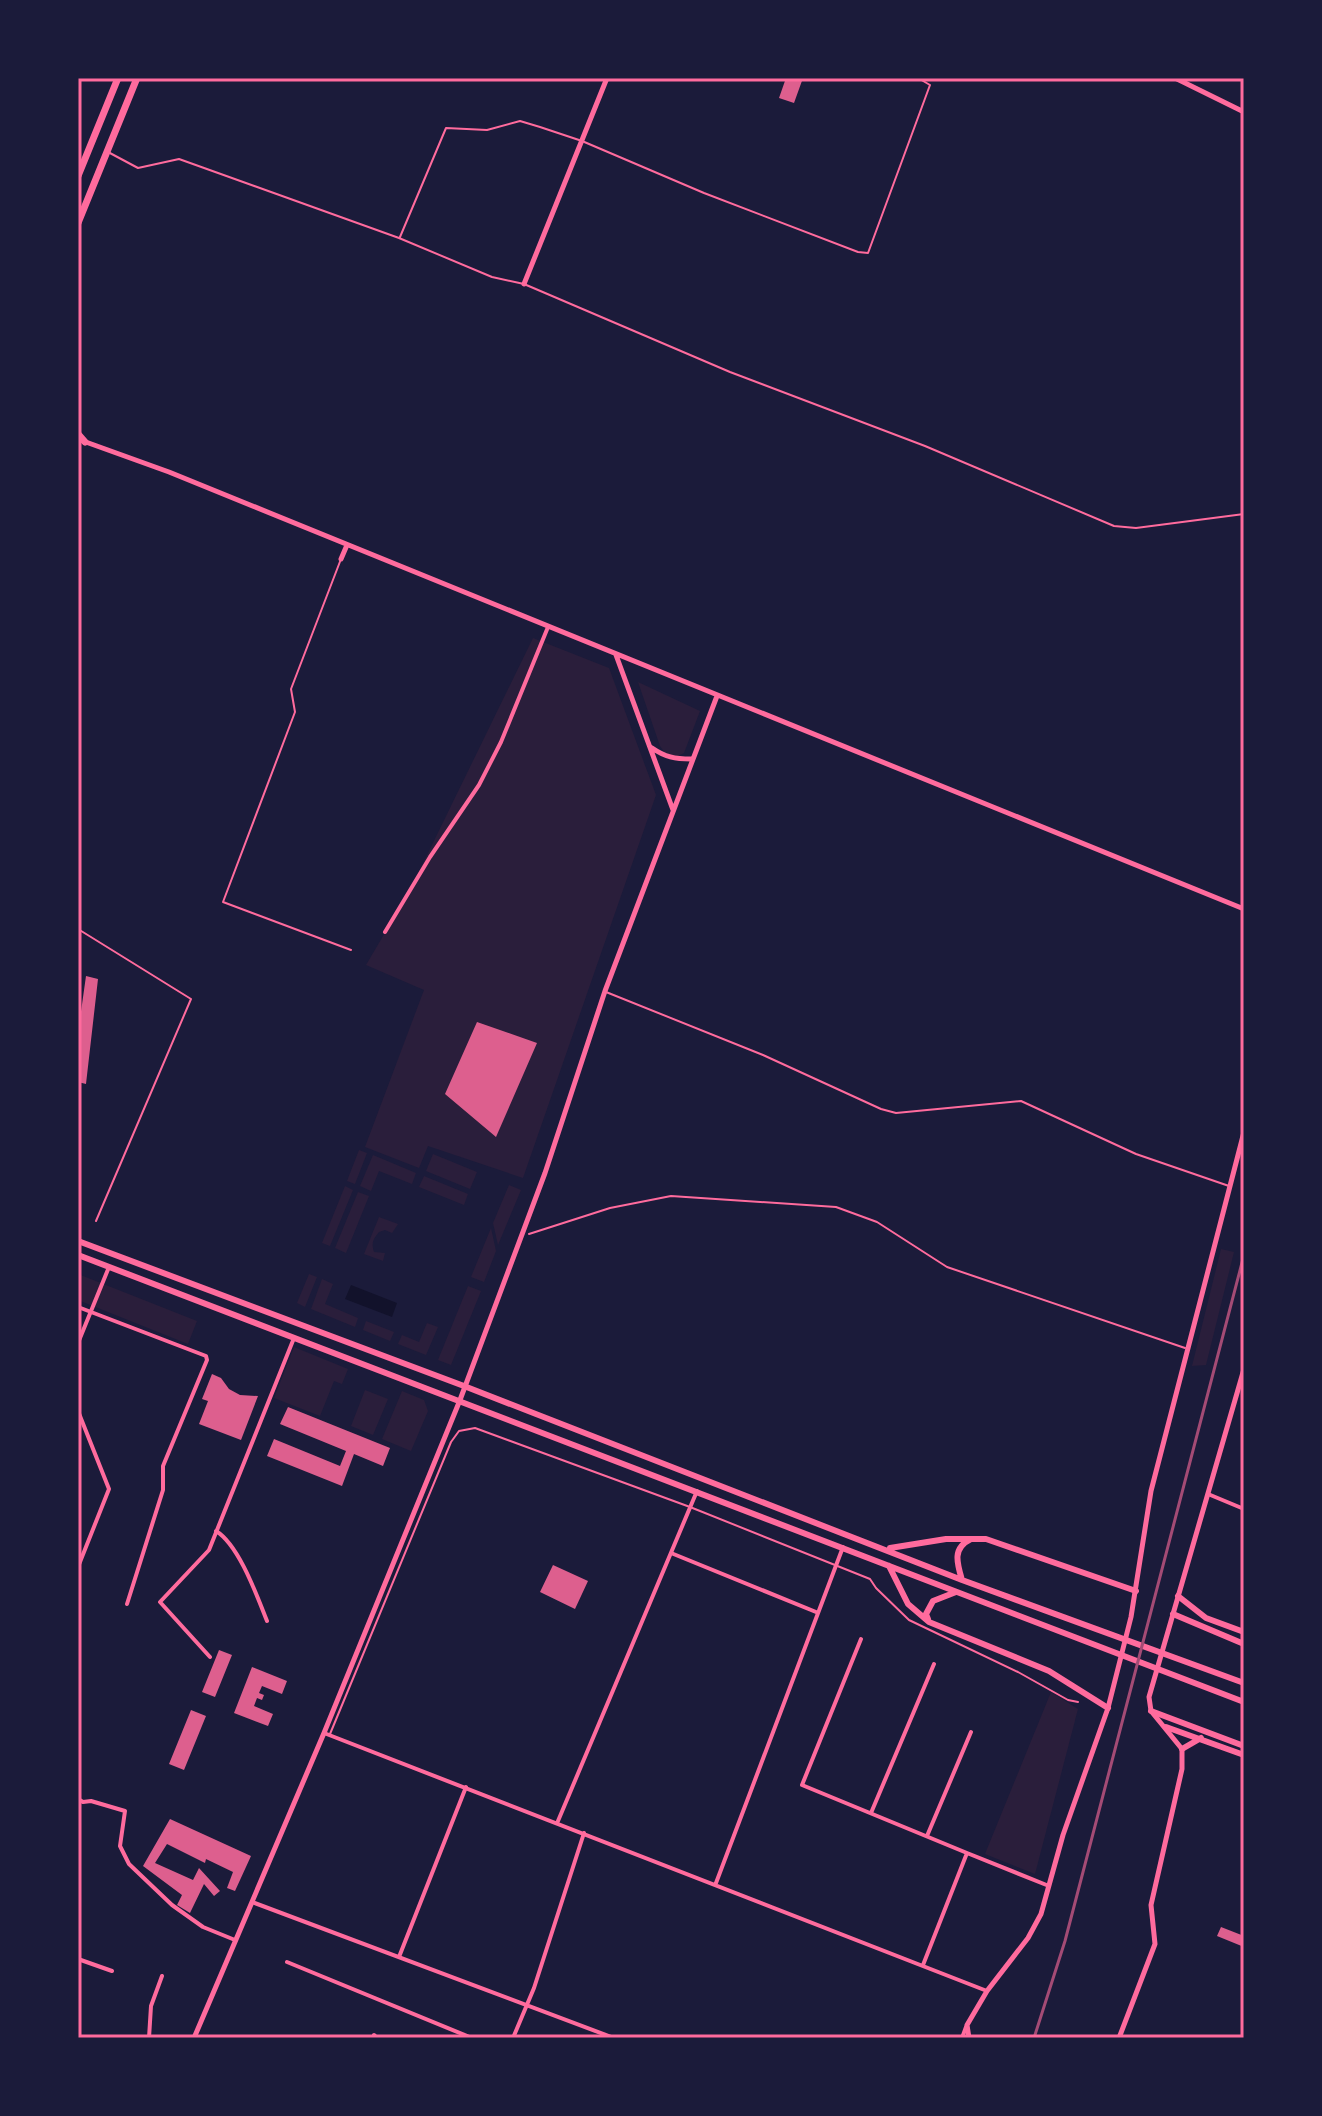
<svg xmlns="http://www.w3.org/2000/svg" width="1322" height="2116" font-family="'DejaVu Sans',sans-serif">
<rect width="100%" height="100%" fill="#1b1b3a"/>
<path fill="#2a1e3b" d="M533 638 609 668 656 795 523 1178 428 1146 419 1168 365 1147 424 990 366 965 409 892Z
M638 682 700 711 684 753 676 757 665 753 660 746Z
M359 1150 367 1153 355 1184 347 1181Z
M433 1154 477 1172 470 1189 426 1171Z
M373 1155 416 1173 412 1184 379 1171 371 1191 360 1186Z
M424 1176 468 1194 464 1205 419 1187Z
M509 1185 521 1190 498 1245 493 1223Z
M345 1186 353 1190 330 1246 322 1243Z
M358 1192 369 1196 346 1253 335 1248Z
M379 1217 398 1224 392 1233 385 1230 379 1232C373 1239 371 1243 374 1252L385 1253 383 1261 364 1254Z
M491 1228 496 1251 484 1282 471 1277Z
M1221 1249 1234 1252 1206 1365 1192 1366Z
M78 1274 197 1321 188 1344 78 1300Z
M309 1274 317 1277 305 1307 297 1303Z
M322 1279 333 1284 325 1304 358 1318 355 1327 311 1309Z
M468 1286 481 1291 451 1365 438 1360Z
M366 1321 394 1332 390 1341 363 1330Z
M427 1323 438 1327 426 1355 398 1344 402 1335 419 1342Z
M294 1347 348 1369 342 1384 334 1381 320 1416 274 1398Z
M365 1390 388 1399 373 1435 351 1426Z
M402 1391 424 1400 428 1411 411 1451 382 1439Z
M1051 1692 1078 1709 1035 1874 985 1854Z"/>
<path fill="#12122b" d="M351 1285 397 1303 392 1317 345 1299Z"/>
<path fill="#dd5f8e" d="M786 78H803L794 103 779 98Z
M86 976 98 979 86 1084 78 1082V1033Z
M477 1022 537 1043 496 1137 445 1094Z
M212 1374 221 1378 229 1389 240 1395 258 1396 241 1440 199 1424 208 1401 202 1399Z
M288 1407 390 1448 383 1466 354 1454 342 1486 267 1456 274 1439 340 1466 346 1451 280 1424Z
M553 1565 588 1581 575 1609 540 1592Z
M219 1650 232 1655 215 1697 202 1692Z
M252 1667 287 1681 282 1694 262 1686 259 1693 264 1695 262 1700 257 1698 254 1706 273 1714 268 1726 234 1713Z
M191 1710 206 1716 184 1770 169 1764Z
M170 1819 251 1856 235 1891 227 1888 233 1872 206 1859 205 1863 167 1844 155 1863 193 1880 199 1868 220 1891 214 1896 204 1884 190 1913 177 1905 182 1895 143 1866Z
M1221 1927 1244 1936V1947L1217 1936Z"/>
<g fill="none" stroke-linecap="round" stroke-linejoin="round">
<path stroke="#ff6b9d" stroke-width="2" d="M108 152 138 168 179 159 399 238 492 277 524 284 730 372 925 446 1114 526 1136 528 1244 514
M400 237 446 128 487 130 520 121 540 127 582 141 704 193 858 252 868 253 930 85 918 78
M341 559 291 689 295 712 223 902 351 950
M78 929 191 999 96 1221
M606 992 763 1055 881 1109 896 1113 1021 1101 1136 1154 1229 1186
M529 1234 610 1208 671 1196 836 1207 877 1222 947 1267 1185 1348
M330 1734 451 1442 459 1431 475 1428 690 1507 870 1579 876 1588 909 1620 1018 1672 1068 1700 1078 1702"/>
<path stroke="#ff6b9d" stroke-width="4" d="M385 932 430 857 479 785 501 742 548 627
M78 1307 206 1356 207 1360 163 1466V1490L127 1604
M78 1343 109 1267
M78 1411 109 1489 78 1567
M1208 1494 1244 1509
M216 1531C239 1545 257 1596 267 1621
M671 1553 816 1612
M861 1639 802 1785 967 1853 923 1965
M210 1657 160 1602 209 1550 294 1338
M324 1733 987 1991
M78 1799 83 1802 91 1801 125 1811 120 1846 129 1864 172 1905 203 1927 235 1940
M871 1813 934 1664
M558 1821 697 1491
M927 1836 971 1732
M967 1853 1049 1886
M716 1883 843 1547
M252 1902 614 2038
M399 1957 466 1787
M78 1959 112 1971
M287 1962 472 2038
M374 2035 377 2038
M149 2038 151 2006 162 1976
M513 2038 534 1988 584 1833
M962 2038 966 2027"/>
<path stroke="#ff6b9d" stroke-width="5" d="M1175 78 1244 112
M524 284 607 78
M83 441 169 472 1244 909
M341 559 347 545
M616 655 673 810
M652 748C665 757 675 759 691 759
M194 2038 324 1733 460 1400 545 1173 605 991 717 696
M969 2038 967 2025 987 1991 1028 1938 1041 1914 1063 1835 1108 1708 1131 1617 1151 1491 1244 1132
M1119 2038 1155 1944 1151 1905 1182 1769V1749L1151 1711 1149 1697 1244 1369"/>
<path stroke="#ff6b9d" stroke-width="6" d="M78 1241 464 1386 962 1580 1244 1683
M78 1255 1244 1702
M890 1548 946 1539H986L1136 1591
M889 1566 908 1604 929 1622 1049 1671 1108 1708
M962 1580C957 1563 952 1548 971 1539
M1178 1596 1206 1618 1244 1632
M1173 1614 1244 1644
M928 1619 926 1614 933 1601 956 1592
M1151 1711 1244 1746
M1166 1727 1244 1755
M1182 1749 1201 1738"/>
<path stroke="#ff6b9d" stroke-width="7" d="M78 176 118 78
M78 223 137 78
M78 434 85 442"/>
<path stroke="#a44b75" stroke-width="3" d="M1034 2038 1065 1941 1244 1255"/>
</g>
<rect width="1322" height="2116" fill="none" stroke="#1b1b3a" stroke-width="160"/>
<rect x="80" y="80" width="1162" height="1956" fill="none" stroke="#ff6b9d" stroke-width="3"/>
</svg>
